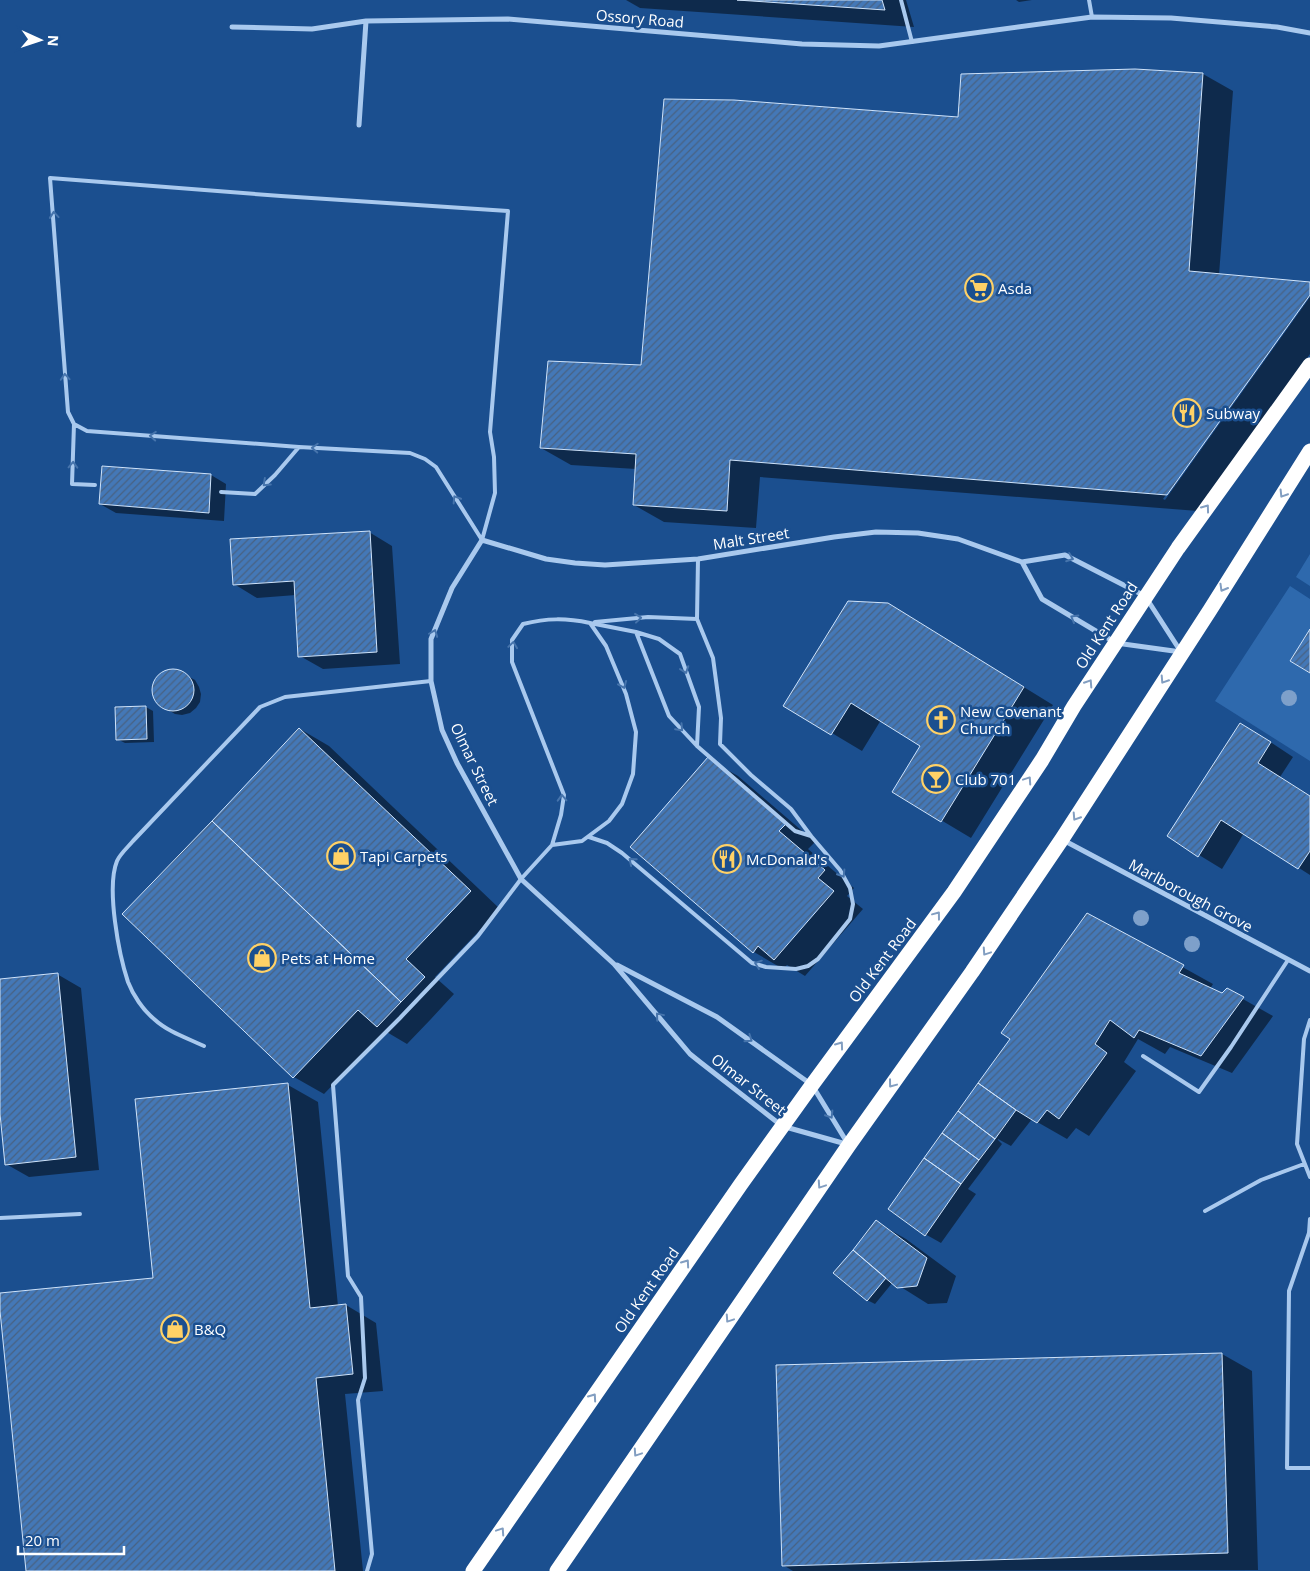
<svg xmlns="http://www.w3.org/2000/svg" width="1310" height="1571" font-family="'Open Sans',sans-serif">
<defs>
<pattern id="building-hatch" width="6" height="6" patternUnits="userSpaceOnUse" patternTransform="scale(1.25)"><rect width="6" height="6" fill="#4478b7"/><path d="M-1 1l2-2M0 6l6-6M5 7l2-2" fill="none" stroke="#486282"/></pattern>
</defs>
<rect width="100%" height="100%" fill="#1b4f8f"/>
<path fill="#2e69ad" d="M1310 554V586L1296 577Z
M1290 586 1310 599V629L1290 661 1310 673V761L1215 701Z"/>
<path fill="#0007" d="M626 0H906L914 27 640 8Z
M1016 0H1032L1019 2Z
M1203 74 1233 91 1219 275 1310 283V295H1308L1163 499 1165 500 1310 297V354L1198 511 760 477 756 528 664 522 634 505 636 469 571 465 541 448 959 119Z
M103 467 211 475 226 484 224 521 116 513 100 504Z
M369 532 392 546 400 664 323 669 300 656 296 595 257 598 234 584Z
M918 622 1053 705 971 838 894 792 922 746 881 720 862 751 785 705Z
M172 670 180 672 195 680 199 687 201 694 200 702 196 708 190 713 182 715 175 714 160 705 155 698 153 691 154 683 158 677 165 672Z
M146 707 153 711 154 742 125 743 117 739Z
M300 729 329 746 500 909 435 977 454 994 431 1019 407 1044 385 1031 324 1094 294 1077Z
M1263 737 1293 757 1280 777 1310 796V875L1244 833 1222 869 1199 855Z
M708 759 738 776 815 842 808 849 854 888 847 896 863 909 805 976 787 965 783 969 754 952Z
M1087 914 1213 984 1210 989 1223 995 1227 990 1273 1016 1232 1073 1170 1047 1165 1054 1138 1039 1124 1062 1136 1071 1089 1136 1076 1128 1067 1139 1032 1119 1011 1146 998 1139V1140L1002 1144 968 1189 976 1194 941 1243 925 1234 1011 1039Z
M57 974 81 988 99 1170 29 1177 6 1164 2 1123 0 1124V980Z
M288 1085 318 1102 338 1306 346 1305 376 1323 383 1391 345 1394 363 1571H27L0 1294 155 1279Z
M876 1222 906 1239 956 1276 947 1303 928 1304 893 1282 875 1304 867 1300Z
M1222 1354 1252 1371 1258 1570 793 1571 783 1565Z"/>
<path fill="url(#building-hatch)" stroke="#cfe3fa" d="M737 0H882L885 10Z
M1135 69 1203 73 1189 271 1310 282V295L1167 495 730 460 727 511 633 505 636 454 540 448 548 361 641 365 664 99 734 100 958 117 961 74Z
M102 466 211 474 209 513 99 504Z
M370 531 377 652 298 657 294 581 233 585 230 539Z
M848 601 888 603 1024 687 941 822 892 792 920 746 851 703 831 735 783 706Z
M1310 629V673L1290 661Z
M152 690a21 21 0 1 1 42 0a21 21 0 1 1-42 0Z
M146 706 147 739 116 740 115 707Z
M1240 723 1271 742 1258 763 1310 796V851L1298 869 1221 820 1198 857 1167 836Z
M299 728 471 891 406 959 425 977 401 1002 212 821Z
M708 757 786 824 779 831 825 870 818 878 834 891 774 960 758 946 753 953 630 847Z
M212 821 401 1002 377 1027 358 1010 293 1078 122 914Z
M1087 913 1184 965 1179 973 1222 993 1227 988 1244 997 1201 1056 1139 1030 1134 1038 1110 1020 1095 1044 1107 1053 1059 1119 1047 1110 1037 1123 1016 1110 978 1083 1010 1039 1001 1033Z
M58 973 76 1157 5 1165 0 1114V979Z
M288 1083 310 1308 346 1304 353 1374 316 1378 335 1571H26L0 1311V1293L153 1278 135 1099Z
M978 1083 1016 1110 995 1139 958 1111Z
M958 1111 995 1139 979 1160 942 1133Z
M942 1133 979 1160 961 1184 924 1158Z
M924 1158 961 1184 925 1236 888 1209Z
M876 1220 927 1258 917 1286 897 1288 853 1250Z
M853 1250 886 1278 867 1301 833 1273Z
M1222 1353 1228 1553 782 1566 776 1365Z"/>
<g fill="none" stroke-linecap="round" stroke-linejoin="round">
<path stroke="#a9c9ee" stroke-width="4" d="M901 0 912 42
M1089 0 1092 17
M74 424 87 431 299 447 410 453 425 459 436 467 482 540
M95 485 72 484 74 424 68 412 50 178 281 196 508 211 490 432 494 457 495 493 482 540
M221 492 255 494 275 475 299 447
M595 622 648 617 697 619
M590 623 636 632 669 716 697 746 795 831 811 836
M636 632 659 639 680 654 699 707 697 746
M589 837 607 843 622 853 752 963 766 967 796 969 808 966 818 959 850 919 853 904 850 888 840 870 811 836 791 809 751 775 720 744 721 718 713 658 697 619 698 559
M1310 1020 1304 1039 1297 1144 1310 1177
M204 1046C187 1038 168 1032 154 1019 143 1010 133 995 128 982 119 955 106 888 117 861 120 854 128 847 133 841L260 707 285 697 431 681
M1143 1056 1199 1092 1231 1047 1288 960
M1205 1211 1261 1180 1304 1164
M0 1218 80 1214
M1310 1219 1309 1233 1289 1291 1287 1468H1310
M367 1571 372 1554 358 1400 365 1378 361 1297 348 1276 333 1085 400 1018 478 936 521 879 552 845 561 815 564 795 512 662V640L523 624C547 618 566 618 590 623L606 646 626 694 636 732 633 774 622 804 609 821 582 841 552 845"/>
<path stroke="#a9c9ee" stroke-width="5" d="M232 27 312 29 366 21 508 19 802 44 879 46 1092 17 1171 18 1277 27 1310 33
M359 125 366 21
M1022 562 1042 599 1116 643 1181 652
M1063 840 1310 971
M617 965 717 1017 812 1085 848 1144
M846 1144 782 1126 700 1062 690 1054 614 964 521 879 457 763 442 730 431 681V639L452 588 482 540 546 559 575 563 605 565 698 559 834 537 876 532 918 533 958 539 1022 562 1065 555 1145 596 1181 652"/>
<path stroke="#fff" stroke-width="15" d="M473 1571 741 1184 812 1085 954 892 1042 760 1074 706 1178 548 1310 365
M557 1571 849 1145 972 972 1062 839 1210 610 1310 451"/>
</g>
<g fill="#7ea0ca">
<circle cx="1289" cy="698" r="8"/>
<circle cx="1141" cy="918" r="8"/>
<circle cx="1192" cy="944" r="8"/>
</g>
<defs><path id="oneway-chevron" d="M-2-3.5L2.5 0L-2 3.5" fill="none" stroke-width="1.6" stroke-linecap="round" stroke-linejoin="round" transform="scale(1.25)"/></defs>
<g stroke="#4674ac">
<use href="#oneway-chevron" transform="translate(54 215) rotate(-95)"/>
<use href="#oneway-chevron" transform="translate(65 377) rotate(-94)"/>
<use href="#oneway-chevron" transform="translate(153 436) rotate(-176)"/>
<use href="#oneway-chevron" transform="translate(315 448) rotate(-177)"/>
<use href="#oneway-chevron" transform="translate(73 465) rotate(-88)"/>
<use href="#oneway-chevron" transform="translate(266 483) rotate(137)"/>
<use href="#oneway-chevron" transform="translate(456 499) rotate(-122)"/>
<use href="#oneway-chevron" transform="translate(1070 558) rotate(20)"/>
<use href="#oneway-chevron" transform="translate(638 618) rotate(-6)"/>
<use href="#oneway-chevron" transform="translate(1074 618) rotate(-150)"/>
<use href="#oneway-chevron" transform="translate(434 633) rotate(-69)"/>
<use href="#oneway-chevron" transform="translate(513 645) rotate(-82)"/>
<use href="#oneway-chevron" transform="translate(685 670) rotate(70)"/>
<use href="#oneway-chevron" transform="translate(623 685) rotate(67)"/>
<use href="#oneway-chevron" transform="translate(680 728) rotate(47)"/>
<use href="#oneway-chevron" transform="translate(562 798) rotate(-92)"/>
<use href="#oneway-chevron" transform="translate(632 861) rotate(-140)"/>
<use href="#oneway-chevron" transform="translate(842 874) rotate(58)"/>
<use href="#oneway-chevron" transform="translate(758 964) rotate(-161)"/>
<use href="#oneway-chevron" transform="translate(659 1016) rotate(-130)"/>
<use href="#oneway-chevron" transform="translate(749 1039) rotate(35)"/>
<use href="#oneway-chevron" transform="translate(830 1115) rotate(58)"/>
</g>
<g stroke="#829ec1">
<use href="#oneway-chevron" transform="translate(1283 494) rotate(122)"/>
<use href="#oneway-chevron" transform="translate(1206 508) rotate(-54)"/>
<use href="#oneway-chevron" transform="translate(1223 588) rotate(120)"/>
<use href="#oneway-chevron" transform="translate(1164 680) rotate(123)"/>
<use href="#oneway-chevron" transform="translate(1089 683) rotate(-57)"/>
<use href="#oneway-chevron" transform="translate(1028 780) rotate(-56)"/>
<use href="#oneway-chevron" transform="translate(1076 817) rotate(123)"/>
<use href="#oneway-chevron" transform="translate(937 915) rotate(-53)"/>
<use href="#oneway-chevron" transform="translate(986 952) rotate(124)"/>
<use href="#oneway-chevron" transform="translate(840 1045) rotate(-54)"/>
<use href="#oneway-chevron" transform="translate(892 1084) rotate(127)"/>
<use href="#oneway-chevron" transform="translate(821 1185) rotate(124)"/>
<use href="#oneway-chevron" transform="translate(686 1263) rotate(-55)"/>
<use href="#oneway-chevron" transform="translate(729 1319) rotate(124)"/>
<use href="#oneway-chevron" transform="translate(593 1397) rotate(-55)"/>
<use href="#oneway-chevron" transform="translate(637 1453) rotate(124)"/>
<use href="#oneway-chevron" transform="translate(501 1531) rotate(-56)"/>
</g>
<defs>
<symbol id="supermarket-ring" viewBox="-11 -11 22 22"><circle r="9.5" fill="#1b4f8f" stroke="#ffd166" stroke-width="1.5"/><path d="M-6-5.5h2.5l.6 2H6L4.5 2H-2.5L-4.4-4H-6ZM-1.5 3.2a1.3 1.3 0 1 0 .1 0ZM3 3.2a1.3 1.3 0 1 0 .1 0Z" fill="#ffd166"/></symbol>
<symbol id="restaurant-ring" viewBox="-11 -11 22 22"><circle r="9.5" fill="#1b4f8f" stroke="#ffd166" stroke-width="1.5"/><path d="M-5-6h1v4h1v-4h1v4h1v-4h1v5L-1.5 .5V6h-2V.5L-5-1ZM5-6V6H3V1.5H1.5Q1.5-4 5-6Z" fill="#ffd166"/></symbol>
<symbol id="church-ring" viewBox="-11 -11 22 22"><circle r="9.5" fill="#1b4f8f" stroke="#ffd166" stroke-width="1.5"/><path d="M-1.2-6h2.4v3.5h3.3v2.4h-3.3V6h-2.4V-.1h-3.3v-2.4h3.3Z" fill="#ffd166"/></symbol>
<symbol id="bar-ring" viewBox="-11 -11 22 22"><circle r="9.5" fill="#1b4f8f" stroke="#ffd166" stroke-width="1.5"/><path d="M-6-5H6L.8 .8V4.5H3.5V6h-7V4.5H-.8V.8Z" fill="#ffd166"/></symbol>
<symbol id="shop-ring" viewBox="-11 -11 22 22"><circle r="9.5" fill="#1b4f8f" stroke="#ffd166" stroke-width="1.5"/><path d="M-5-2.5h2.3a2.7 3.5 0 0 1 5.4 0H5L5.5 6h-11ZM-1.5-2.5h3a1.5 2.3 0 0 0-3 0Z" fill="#ffd166"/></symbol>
</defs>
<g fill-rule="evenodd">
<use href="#supermarket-ring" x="963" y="272" width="32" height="32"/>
<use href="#restaurant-ring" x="1171" y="397" width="32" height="32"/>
<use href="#church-ring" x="925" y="704" width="32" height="32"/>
<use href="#bar-ring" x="920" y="763" width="32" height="32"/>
<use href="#shop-ring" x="325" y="840" width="32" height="32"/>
<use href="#restaurant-ring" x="711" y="843" width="32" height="32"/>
<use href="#shop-ring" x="246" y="942" width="32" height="32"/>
<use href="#shop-ring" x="159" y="1313" width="32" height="32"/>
</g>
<g text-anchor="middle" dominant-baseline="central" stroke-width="5" stroke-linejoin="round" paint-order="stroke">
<g font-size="15" fill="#fff" stroke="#1b4f8f">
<text transform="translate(640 18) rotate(5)">Ossory Road</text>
<text transform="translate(751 538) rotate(-9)">Malt Street</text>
<text transform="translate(1106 625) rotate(-57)">Old Kent Road</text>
<text transform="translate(475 764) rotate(64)">Olmar Street</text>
<text transform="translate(1191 895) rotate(28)">Marlborough Grove</text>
<text transform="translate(882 960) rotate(-53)">Old Kent Road</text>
<text transform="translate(749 1084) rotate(38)">Olmar Street</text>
<text transform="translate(646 1290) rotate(-55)">Old Kent Road</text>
</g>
<g font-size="15" fill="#fff" stroke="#1b4f8f" text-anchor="start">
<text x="998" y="288">Asda</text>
<text x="1206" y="413">Subway</text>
<text x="960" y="711">New Covenant<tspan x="960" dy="17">Church</tspan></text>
<text x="955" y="779">Club 701</text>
<text x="360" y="856">Tapi Carpets</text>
<text x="746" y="859">McDonald's</text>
<text x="281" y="958">Pets at Home</text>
<text x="194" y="1329">B&amp;Q</text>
</g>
</g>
<g transform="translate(40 40) rotate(93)" stroke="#1b4f8f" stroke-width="4" paint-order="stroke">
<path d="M0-4L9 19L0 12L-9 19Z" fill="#ffffff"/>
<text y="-8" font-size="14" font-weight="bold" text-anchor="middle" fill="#ffffff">N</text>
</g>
<path d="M18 1546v8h106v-8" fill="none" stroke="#ffffff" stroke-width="2.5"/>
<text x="25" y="1546" font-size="15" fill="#ffffff" stroke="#1b4f8f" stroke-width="4" paint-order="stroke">20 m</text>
</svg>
